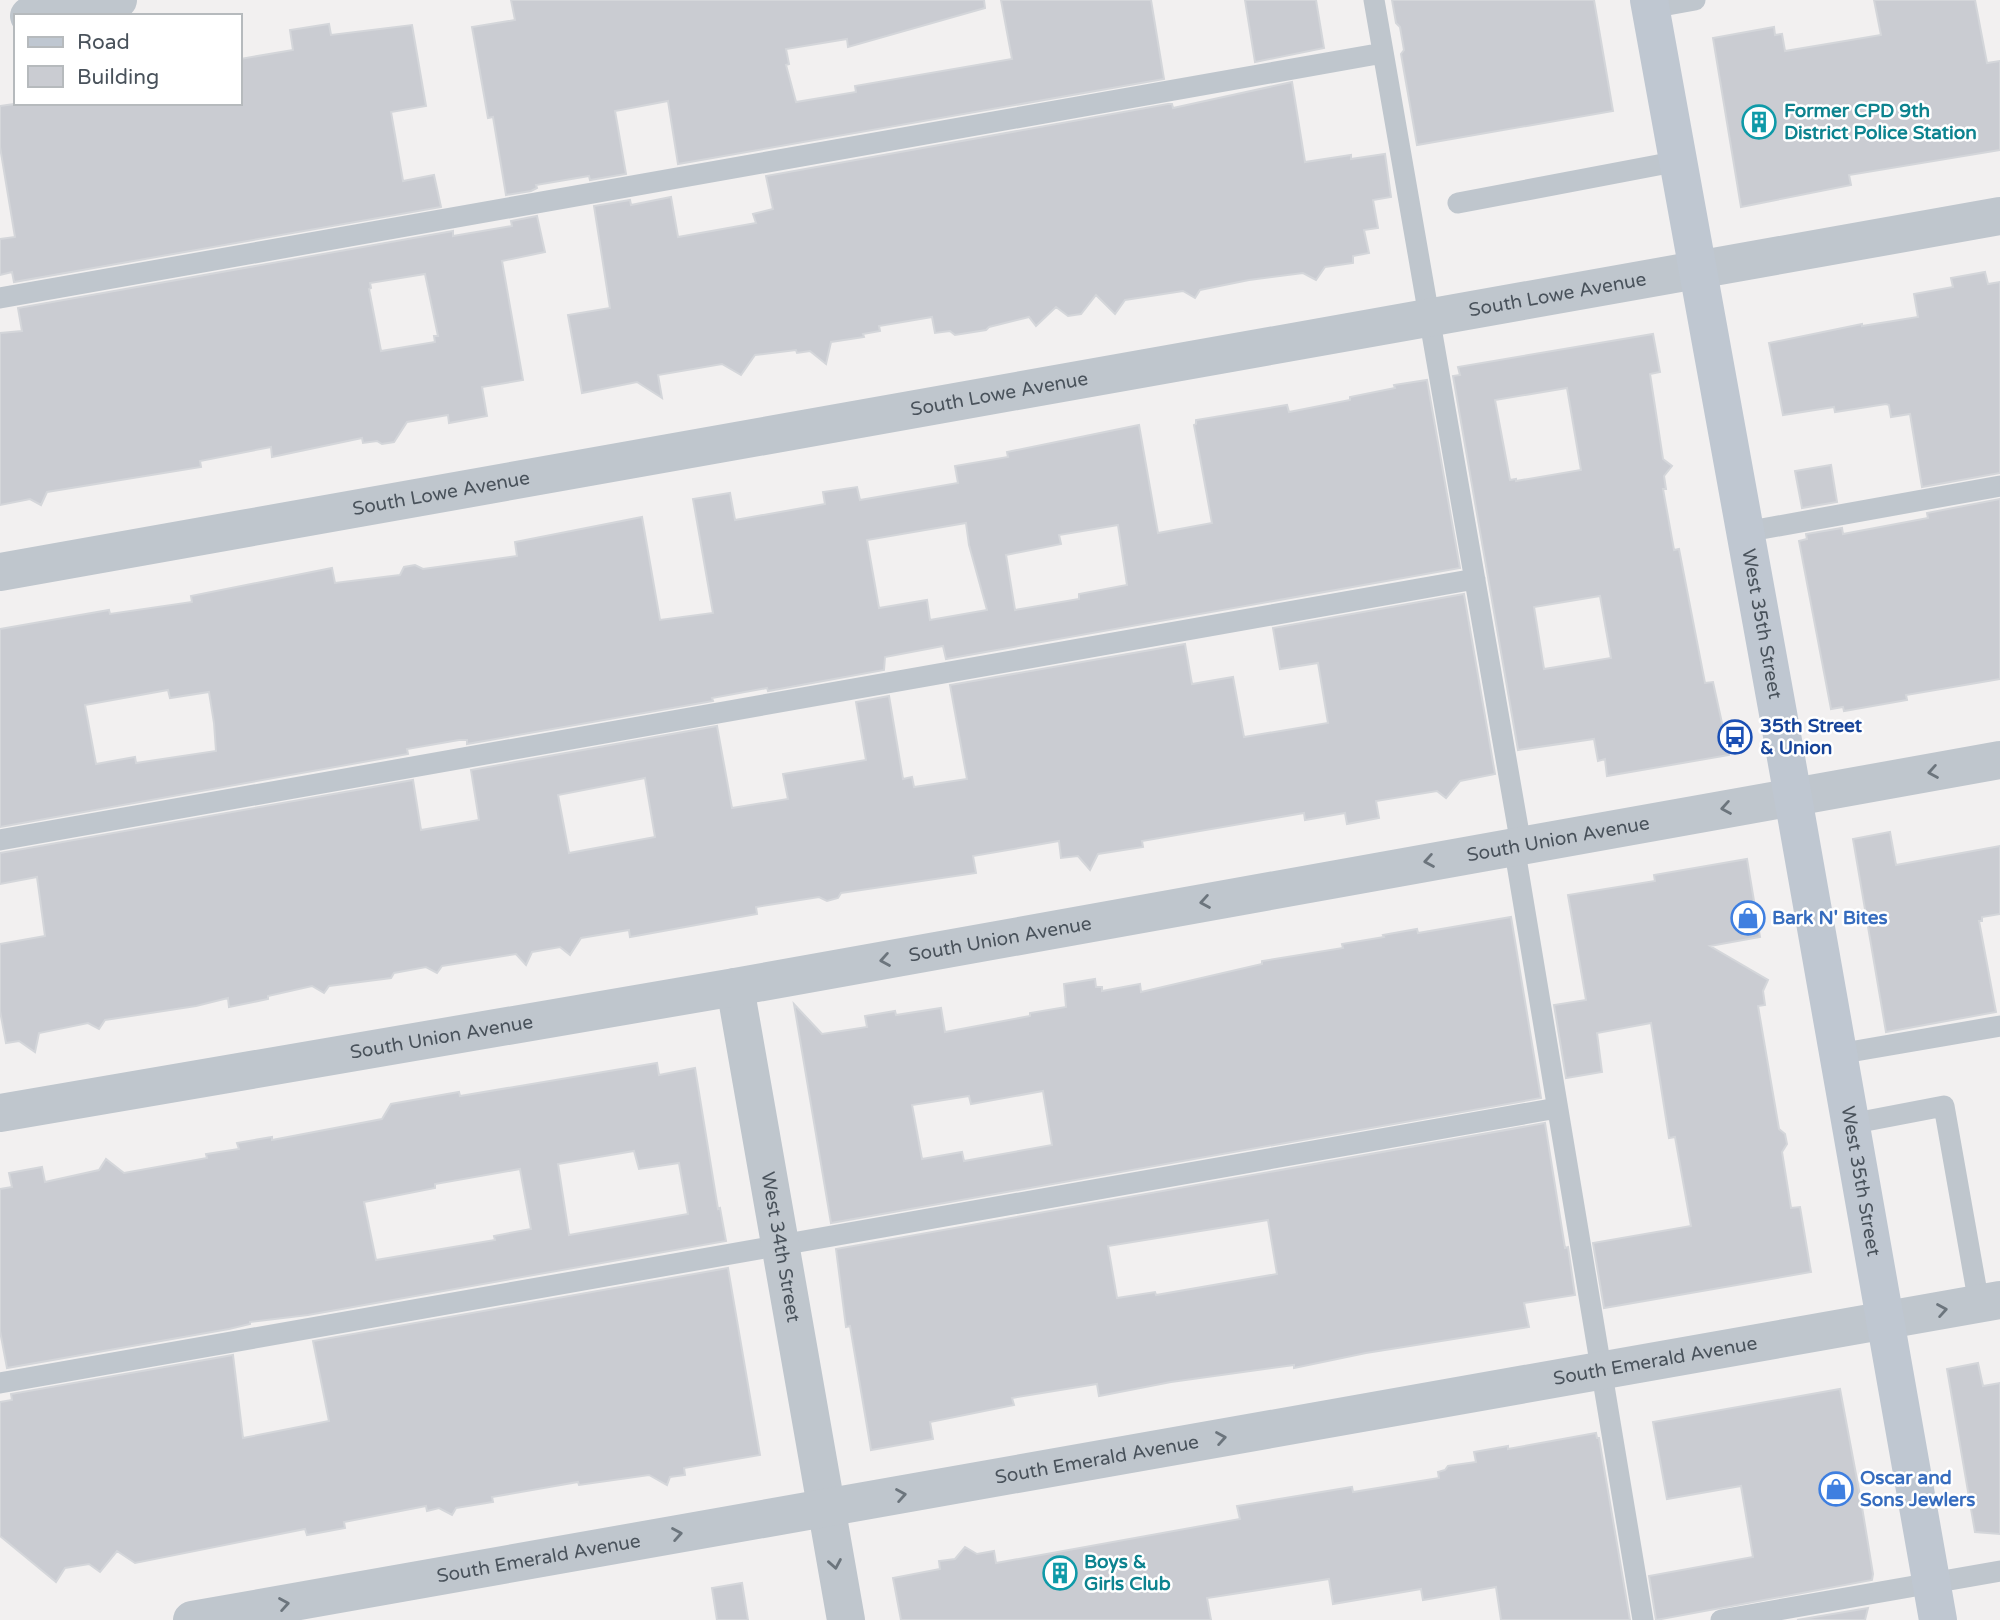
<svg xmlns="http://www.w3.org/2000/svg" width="2000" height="1620" font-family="'Varela Round',sans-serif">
<rect width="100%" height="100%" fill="#f2f0f0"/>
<path fill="#caccd2" stroke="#d4d6da" stroke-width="2" fill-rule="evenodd" d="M511 0H984L985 8 848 47 847 39 786 49 789 64 786 65 796 102 856 92 855 86 1012 59 1001 0H1151L1164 79 678 164 668 101 615 111 626 174 590 180 589 176 536 185 537 188 531 191 506 195 493 117 488 118 472 27 515 20Z
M1245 0H1316L1324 48 1255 62Z
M1392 0H1594L1613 111 1417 145 1401 54 1404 50 1400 27 1396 23Z
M1874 0H1975L1987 63 2000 61V150L1849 175 1851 185 1741 207 1713 38 1774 27 1775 35 1782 34 1785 51 1881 35Z
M329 24 331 35 412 25 426 106 391 112 403 181 434 175 441 207 14 282 12 272 0 275V239L15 237 0 147V106L21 103H240V59L293 50 290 30Z
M1292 82 1305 162 1351 155V159L1385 154 1391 197 1373 200 1378 228 1364 230 1369 253 1353 256V263L1325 267 1316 280 1303 273 1249 280 1200 290 1195 298 1183 291 1170 293 1125 300 1115 314 1096 295 1081 314 1068 316 1056 307 1036 326 1029 317 989 327 986 330 955 335 950 331 935 333 932 317 879 326 880 331 863 334 864 337 831 342 826 364 810 351 797 353 796 350 755 355 741 375 722 364 658 375 662 398 637 382 582 393 568 315 610 308 594 206 630 200 631 205 671 197 678 237 756 223 753 214 773 209 766 176 1168 104H1172L1173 108Z
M537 216 545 252 502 261 523 380 482 387 487 416 449 423 448 415 407 422 394 442 382 444 377 441 363 443 362 438 272 457 271 447 200 461 201 467 47 492 41 505 30 499 0 505V333L22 331 18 308 453 231V236L512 226 511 221ZM425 274 438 336H434L435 342 381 351 369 289 371 288 370 283Z
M1985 272 1988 284 2000 282V473L1922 487 1910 414 1891 417 1889 405 1886 404 1835 412 1834 407 1783 415 1769 343 1862 324V326L1918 317 1914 294 1953 287 1951 278Z
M1653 334 1660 372 1650 374 1663 459 1672 466 1664 476 1666 489H1663L1674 550 1679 549 1705 683 1713 682 1729 755 1607 776 1605 759 1598 761 1594 739 1518 750 1453 376 1460 375 1458 367ZM1567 388 1581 470 1516 481V479L1510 480 1495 400ZM1600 596 1611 658 1544 669 1534 607Z
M1427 380 1460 568 946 659 943 646 885 657 884 670 768 691 767 688 712 698 713 701 467 744V740H459L407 749 408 754 0 827V629L109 610 110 614 192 602 191 596 332 568 335 583 400 575 404 567 415 565 423 569 517 556 515 542 642 517 660 620 713 613 693 499 730 493 735 520 825 504 823 492 857 487 860 500 958 483 955 466 1008 457 1007 452 1139 425 1158 533 1212 523 1194 425 1196 424V420L1287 405 1289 412 1350 400V397L1395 388 1394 385ZM966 523 969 545 987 610 930 620 927 600 879 608 867 540ZM1118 525 1127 585 1079 594V599L1015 610 1006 555 1061 544 1059 535ZM168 690 170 698 209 692 214 723 216 751 136 763 135 757 96 764 85 705Z
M1831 465 1837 502 1802 508 1795 471Z
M2000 499V679L1906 695 1907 700 1844 711 1843 707 1831 709 1799 541 1807 539 1806 534 1842 528 1843 534 1928 518 1927 513Z
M1464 594 1495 774 1460 781 1446 798 1437 791 1376 801 1379 818 1347 824 1345 813 1305 820 1304 813 1142 841 1143 847 1098 854 1090 870 1078 856 1061 858 1059 841 973 856 976 873 841 893 838 898 827 901 819 897 756 907 757 914 630 937 629 930 581 938 570 955 560 947 532 952 526 965 516 954 442 966 437 973 426 967 394 973 391 978 329 986 324 993 312 986 268 996V999L229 1007 228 998 196 1006 105 1020 99 1029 88 1023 39 1033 35 1052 19 1041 6 1043 0 1011V944L45 936 37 877 0 884V853L413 780 421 830 479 820 471 770 717 726 732 808 788 799 783 774 866 760 856 702 889 696 903 779 912 777 914 787 967 779 950 685 1185 644 1192 684 1233 677 1244 737 1328 723 1318 663 1280 669 1273 628ZM645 778 655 837 569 853 558 795Z
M1890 832 1896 865 2000 846V914L1982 917V921H1979L1996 1012 1886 1032 1853 839Z
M1747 859 1760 937 1710 946 1768 980 1763 991 1765 1005 1758 1006 1779 1129 1785 1134 1787 1144 1782 1152 1791 1208 1800 1207 1811 1272 1604 1308 1593 1243 1691 1226 1675 1137 1669 1138 1651 1023 1597 1033 1602 1072 1566 1078 1554 1005 1586 1000 1568 895 1655 881 1654 875Z
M1511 917 1541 1098 831 1223 794 1004 822 1034 867 1027 865 1016 895 1011 896 1015 941 1008 945 1032 1030 1016V1013L1066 1007 1064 984 1095 979 1096 987H1102V991L1140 984 1141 992 1262 964V961L1343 948 1342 944 1384 937 1383 935 1417 929 1418 933ZM1043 1091 1052 1145 964 1161 962 1152 922 1159 912 1105 969 1096 971 1104Z
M657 1063 659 1075 695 1068 718 1209 720 1208 726 1241 308 1315 250 1322V1324L229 1329 7 1368 0 1331V1189L12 1187 9 1173 42 1167 45 1182 99 1170 106 1159 124 1173 207 1158 206 1154 239 1149 237 1143 272 1137V1140L382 1119 391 1104 459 1092 460 1096ZM634 1151 639 1169 679 1163 688 1214 569 1235 558 1164ZM520 1169 531 1229 494 1236 495 1240 376 1260 364 1202 435 1188V1184Z
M1545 1123 1565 1248 1568 1247 1575 1295 1524 1303 1529 1327 1366 1353 1294 1368V1365L1171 1382 1099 1396 1097 1384 1012 1398 1014 1405 930 1422 933 1439 871 1450 850 1326 846 1327 836 1249ZM1268 1220 1277 1274 1156 1295 1155 1292 1117 1298 1108 1246Z
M728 1268 760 1455 684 1468 685 1475 670 1477 667 1485 649 1475 579 1485 578 1482 492 1497 493 1502 456 1508 452 1515 439 1508 427 1511 426 1506 344 1522 345 1528 307 1535 305 1529 135 1563 117 1551 100 1572 89 1564 65 1568 56 1582 0 1536V1402L12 1400 11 1394 233 1355 243 1438 329 1421 313 1341Z
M1978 1363 1983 1386 2000 1383V1534L1975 1532 1947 1369Z
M1840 1389 1861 1501 1873 1574 1872 1580 1656 1620 1649 1576 1753 1557 1741 1486 1667 1499 1653 1422Z
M1596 1433 1597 1438H1599L1630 1620H1501L1496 1587 1423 1600 1421 1589 1333 1604 1329 1579 1207 1598 1211 1620H901L893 1578 940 1569 939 1561 955 1559 965 1547 977 1554 994 1551 996 1563 1240 1519 1237 1506 1352 1487 1353 1492 1439 1478 1438 1472 1445 1470 1448 1466 1476 1462 1474 1452 1508 1446V1449Z
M742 1583 748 1620H717L712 1588Z
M1868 1608 1865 1620H1797Z"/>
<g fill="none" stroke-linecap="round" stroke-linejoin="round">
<path stroke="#bfc6cd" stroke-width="21" d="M1374 0 1521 845
M1651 8 1695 0
M1458 203 1679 161
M0 298 1383 53
M1745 532 2000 486
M0 840 1475 579
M1514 846 1643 1620
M1838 1054 2000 1026
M1850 1124 1944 1106 1979 1304
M0 1383 1557 1108
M1721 1620 2000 1571"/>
<g stroke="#bfc6cd" stroke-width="38">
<path id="s1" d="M0 572 2000 216"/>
<path id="s2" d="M735 987 846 1620"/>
<path id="s3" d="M0 1113 735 987 2000 760"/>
<path id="s4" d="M192 1620 2000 1300"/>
</g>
<path stroke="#bfc6cd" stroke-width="38" d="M29 16 118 0"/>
<path stroke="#bfc7d1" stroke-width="38" id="s5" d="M1649 0 1785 752 1938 1620"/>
</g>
<defs><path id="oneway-chevron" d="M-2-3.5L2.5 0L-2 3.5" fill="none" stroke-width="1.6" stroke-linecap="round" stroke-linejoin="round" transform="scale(1.75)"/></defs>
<g stroke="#6c757d">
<use href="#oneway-chevron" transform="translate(1933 772) rotate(170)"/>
<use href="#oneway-chevron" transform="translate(1726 808) rotate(170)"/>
<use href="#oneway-chevron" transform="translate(1429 861) rotate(170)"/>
<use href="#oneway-chevron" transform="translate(1205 902) rotate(170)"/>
<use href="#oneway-chevron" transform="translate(885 960) rotate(170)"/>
<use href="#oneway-chevron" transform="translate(1942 1310) rotate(-10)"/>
<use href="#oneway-chevron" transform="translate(1221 1438) rotate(-10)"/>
<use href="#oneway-chevron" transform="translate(901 1495) rotate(-10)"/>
<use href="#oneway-chevron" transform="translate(677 1534) rotate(-10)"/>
<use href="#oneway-chevron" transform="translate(835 1564) rotate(80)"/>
<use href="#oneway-chevron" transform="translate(284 1604) rotate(-10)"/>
</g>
<defs>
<symbol id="building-ring" viewBox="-11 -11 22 22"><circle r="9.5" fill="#fff" stroke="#0f9aa8" stroke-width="1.5"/><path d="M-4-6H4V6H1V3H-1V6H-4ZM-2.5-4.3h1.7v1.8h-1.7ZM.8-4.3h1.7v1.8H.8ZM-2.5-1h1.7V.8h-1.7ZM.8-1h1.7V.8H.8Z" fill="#0f9aa8"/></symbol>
<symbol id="bus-ring" viewBox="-11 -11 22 22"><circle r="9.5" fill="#fff" stroke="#1a4fb4" stroke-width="1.5"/><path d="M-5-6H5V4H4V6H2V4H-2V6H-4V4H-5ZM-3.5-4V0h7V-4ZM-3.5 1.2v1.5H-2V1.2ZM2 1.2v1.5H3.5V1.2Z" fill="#1a4fb4"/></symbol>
<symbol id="shop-ring" viewBox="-11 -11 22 22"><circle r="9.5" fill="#fff" stroke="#3f7fe0" stroke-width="1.5"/><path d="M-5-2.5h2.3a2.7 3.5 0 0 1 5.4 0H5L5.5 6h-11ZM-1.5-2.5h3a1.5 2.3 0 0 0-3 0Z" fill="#3f7fe0"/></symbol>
</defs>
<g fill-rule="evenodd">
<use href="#building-ring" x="1740" y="103" width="38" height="38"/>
<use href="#bus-ring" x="1716" y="718" width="38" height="38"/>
<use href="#shop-ring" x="1729" y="899" width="38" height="38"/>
<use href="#shop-ring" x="1817" y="1470" width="38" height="38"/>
<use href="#building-ring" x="1041" y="1554" width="38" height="38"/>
</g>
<g text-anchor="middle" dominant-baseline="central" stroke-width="5" stroke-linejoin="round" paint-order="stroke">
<g font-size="19" font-weight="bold" fill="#0d838f" stroke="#fff" text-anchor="start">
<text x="1784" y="111">Former CPD 9th<tspan x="1784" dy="22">District Police Station</tspan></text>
<text x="1084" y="1562">Boys &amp;<tspan x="1084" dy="22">Girls Club</tspan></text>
</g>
<g font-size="19" fill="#49525b" stroke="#fff">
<text stroke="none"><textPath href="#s1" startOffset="1582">South Lowe Avenue</textPath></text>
<text stroke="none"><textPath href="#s1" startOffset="1015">South Lowe Avenue</textPath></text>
<text stroke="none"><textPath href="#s1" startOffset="448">South Lowe Avenue</textPath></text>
<text stroke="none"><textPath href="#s5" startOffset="634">West 35th Street</textPath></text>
<text stroke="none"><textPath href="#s3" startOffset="1582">South Union Avenue</textPath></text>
<text stroke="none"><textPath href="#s3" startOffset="1015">South Union Avenue</textPath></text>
<text stroke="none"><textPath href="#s3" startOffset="448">South Union Avenue</textPath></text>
<text stroke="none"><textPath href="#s5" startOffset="1200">West 35th Street</textPath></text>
<text stroke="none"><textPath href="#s2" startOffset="264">West 34th Street</textPath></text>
<text stroke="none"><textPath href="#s4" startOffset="1486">South Emerald Avenue</textPath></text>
<text stroke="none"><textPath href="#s4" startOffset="919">South Emerald Avenue</textPath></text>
<text stroke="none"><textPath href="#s4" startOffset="352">South Emerald Avenue</textPath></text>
</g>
<g font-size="19" font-weight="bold" fill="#164399" stroke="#fff" text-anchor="start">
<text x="1760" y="726">35th Street<tspan x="1760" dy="22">&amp; Union</tspan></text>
</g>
<g font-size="19" font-weight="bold" fill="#366cbe" stroke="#fff" text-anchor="start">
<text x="1772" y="918">Bark N' Bites</text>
<text x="1860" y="1478">Oscar and<tspan x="1860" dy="22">Sons Jewlers</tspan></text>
</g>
</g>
<rect x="14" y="14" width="228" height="91" fill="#ffffff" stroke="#b6babd" stroke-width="2"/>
<rect x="28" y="37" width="35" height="10" fill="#bfc7d1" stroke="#b6babd" stroke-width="2"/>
<text x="77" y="49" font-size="21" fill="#49525b">Road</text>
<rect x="28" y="66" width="35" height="21" fill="#caccd2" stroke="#b6babd" stroke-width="2"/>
<text x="77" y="84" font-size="21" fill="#49525b">Building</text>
</svg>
